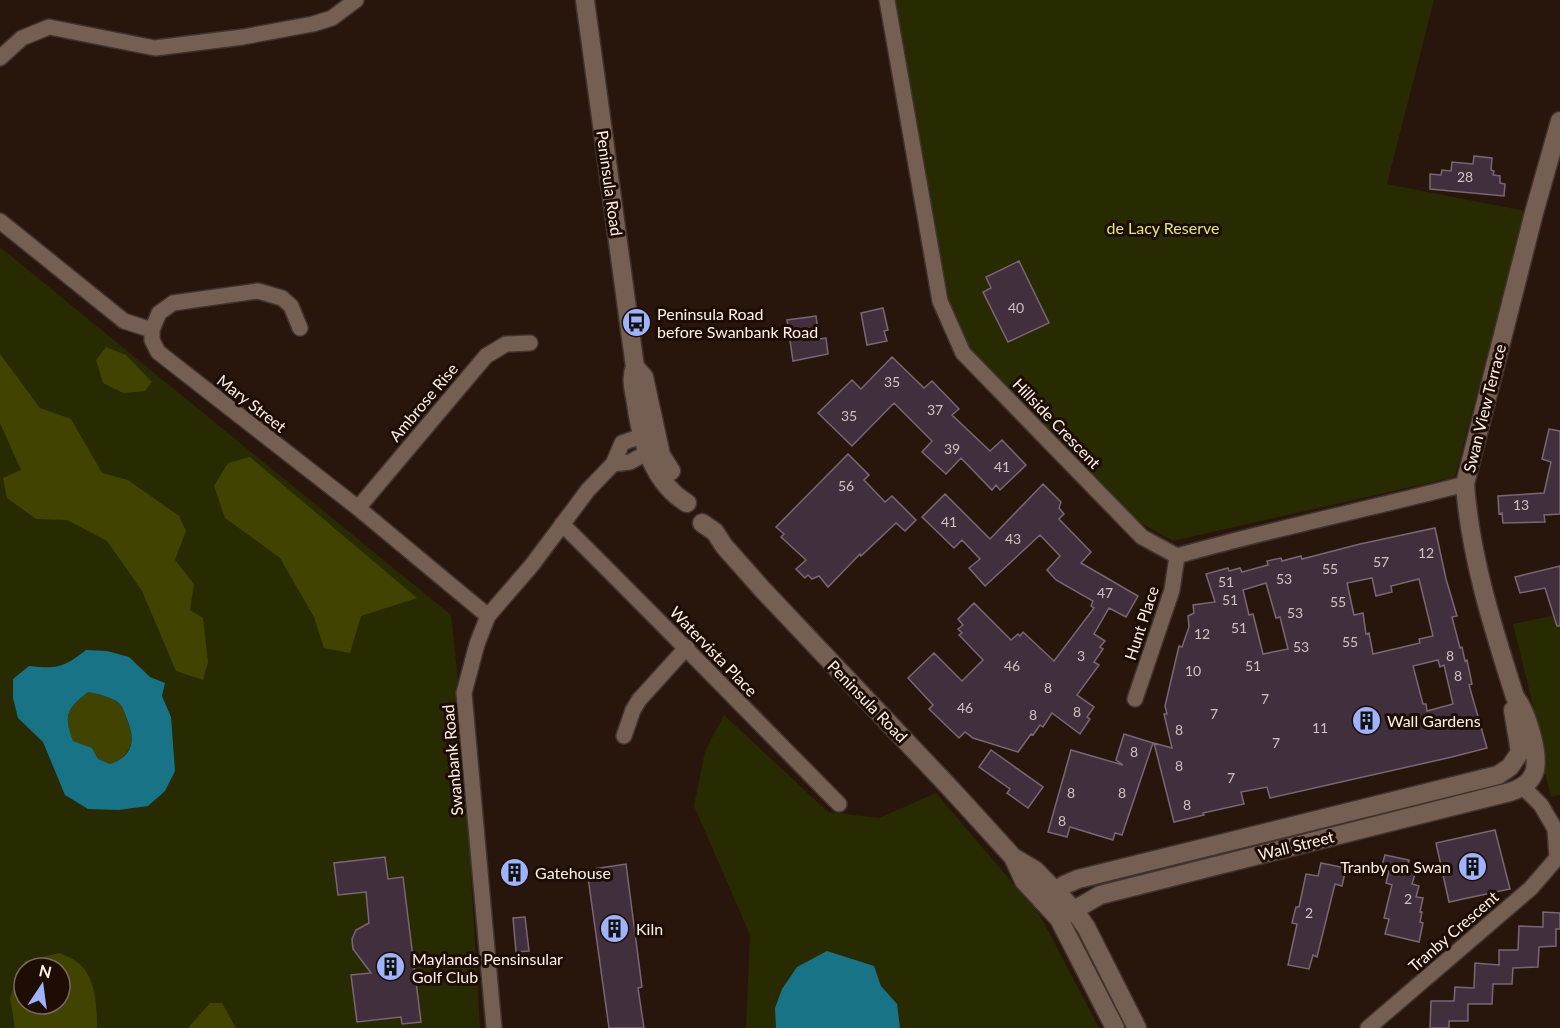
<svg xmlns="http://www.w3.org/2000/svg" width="1560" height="1028" font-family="Lato,sans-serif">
<rect width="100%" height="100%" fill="#28160c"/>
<path fill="#282a02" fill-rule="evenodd" d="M887 0H1434L1387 184 1525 211 1455 477 1173 541 1139 522 966 352 952 328Z
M0 247 451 615 461 706 480 1028H0ZM24 968H60V1004H24Z
M1560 614V795L1551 797 1545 773 1543 747 1513 624Z
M724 715 828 812 879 818 936 793 1040 915 1099 1028H746L750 935 694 806 705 751Z"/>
<path fill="#414400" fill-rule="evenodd" d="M106 347 126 355 152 382 145 391 123 393 103 383 96 360Z
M0 354 40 408 71 419 102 473 128 480 179 516 186 531 175 560 194 584 190 610 203 618 208 662 203 680 176 671 142 591 107 541 67 520 36 519 7 498 3 478 21 470 0 423Z
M250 457 417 598 361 616 350 653 324 648 314 617 280 558 225 518 214 486 228 463Z
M88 692C98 694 113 697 120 704 123 707 125 714 126 718 136 739 133 755 110 764L98 759 92 748 73 741C63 714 67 709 88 692Z
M60 953C65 956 72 958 77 962 96 976 97 1006 97 1028H15L10 997 25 961ZM24 968H60V1004H24Z
M210 1003H222L236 1028H188Z"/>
<path fill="#197387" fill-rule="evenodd" d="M86 650 107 651 129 657 150 677 165 683 162 696 171 717 175 771 165 791 148 806 119 810 88 809 65 795 43 742 18 718 13 698V679L29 666C57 669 63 668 86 650ZM88 692C98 694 113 697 120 704 123 707 125 714 126 717 136 739 134 756 110 764L98 759 92 748 73 741C63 714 67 709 88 692Z
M827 951 874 966 881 986 897 1004 900 1028H776L775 1008 782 989 797 967Z"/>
<path fill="#422f3d" stroke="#7a6675" stroke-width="1.5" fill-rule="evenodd" d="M1474 156 1492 158 1491 170 1494 171 1493 175 1500 176V183L1505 184 1504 196 1430 189V174L1441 175 1442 170 1451 171 1452 162 1473 164Z
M1019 261 1049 323 1008 342 983 292 991 288 986 277Z
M883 308 888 330 884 331 887 341 867 345 861 313Z
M816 316 819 339 826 338 828 354 793 361 787 320Z
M892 357 924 388 932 381 959 409 952 415 990 451 1002 440 1026 465 1000 490 996 485 992 490 961 458 946 474 922 452 932 441 894 403 852 446 818 413 852 380 861 389Z
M1549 429 1560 431V514L1544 515 1545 522 1503 523 1502 513 1499 514 1498 496 1544 493 1551 462 1542 459Z
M848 454 869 475 864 480 885 502 892 496 916 520 905 531 896 523 861 556 860 554 828 587 819 576 812 579 808 575 805 578 796 569 806 560 781 537 784 534 776 527Z
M1043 484 1061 502 1059 508 1064 514 1059 519 1091 552 1081 563 1138 596 1126 617 1109 608 1094 634 1105 641 1100 647 1103 649 1094 662 1099 665 1077 695 1094 707 1087 717 1090 719 1080 734 1052 713 1043 727 1040 725 1033 735 1031 734 1018 752 973 738 965 732 959 738 929 709 933 705 908 678 934 653 962 681 983 660 959 635 962 633 958 629 963 625 958 619 974 603 1011 640 1018 634 1020 636 1023 632 1054 661 1094 608 1091 606 1093 601 1056 580 1047 570 1060 556 1040 535 985 586 969 568 980 559 962 540 954 548 922 517 945 494 990 539Z
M1435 528 1446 579 1457 616 1452 617 1460 648 1462 647 1465 661 1467 660 1472 684 1469 685 1487 748 1452 757 1270 798 1267 787 1241 792 1244 804 1203 813 1204 815 1174 822 1154 743 1172 748 1164 714H1167L1165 706 1179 646 1182 647 1189 627 1188 616 1194 613 1193 605 1215 602 1206 574 1228 568 1229 571 1240 568 1242 572 1268 565 1267 561 1281 558 1282 561 1301 556 1302 559 1360 544ZM1372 578 1376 596 1392 592 1391 586 1419 579 1433 636 1419 639 1420 643 1373 654 1369 633 1366 634 1363 613 1354 615 1347 583ZM1266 583 1276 618 1280 617 1288 649 1263 654 1253 614 1249 615 1243 590ZM1438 660 1440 667 1444 665 1453 704 1427 711 1426 704H1423L1413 666Z
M1560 566V626H1557L1545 588 1520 593 1515 577Z
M1124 734 1153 743 1122 835 1115 833 1113 840 1070 827 1067 837 1048 832 1071 750 1123 765 1116 760Z
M991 750 1043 787 1028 808 1007 793 1010 789 979 767Z
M1495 830 1510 889 1449 902 1436 843Z
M1385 855 1409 860 1406 872 1415 874 1412 884 1419 886 1416 897 1423 898 1420 912H1422L1420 922 1423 923 1419 942 1385 934 1389 919 1384 918 1392 885 1386 883 1389 871 1381 869Z
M385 857 388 879 403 877 421 1022 402 1024 401 1017 357 1022 351 975 371 973 353 949 352 939 356 930 369 923 366 892 338 895 334 863Z
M1321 863 1346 868 1342 886 1335 884 1317 957 1313 955 1309 969 1288 965 1297 924 1292 923 1296 907H1299L1306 874 1318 876Z
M626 864 642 987 638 988 644 1028H609L587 870Z
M1543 912 1560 913V929H1556V946L1539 947 1538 967 1513 968 1512 984H1493L1492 1004H1468V1021H1449V1028H1430L1431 1001H1454L1455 987 1474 988 1475 963 1499 965V950H1518L1519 926 1543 927Z
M525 917 529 951 516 952 513 918Z"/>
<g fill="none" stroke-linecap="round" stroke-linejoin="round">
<defs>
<path id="minor" d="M887 0 940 301 963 353 1142 537 1177 556C1272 529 1369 509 1465 484
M0 58 22 38 49 27 155 48 243 37 313 24 332 18 356 0
M0 221 124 321 152 330V340L158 352 358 508 488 616
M152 330 159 313 173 303 258 291 282 298 291 306 300 328
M613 464 630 462 657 447
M358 508 486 356 506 344 530 343
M562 524C655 616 746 710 839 804
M1135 699 1172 590 1177 556
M624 736 633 710 639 700 687 647
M1523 787 1541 805 1555 829 1557 858
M494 1028 464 693 477 644 488 616 532 565 588 490 613 464 622 443 652 432
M1368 1028 1531 888 1557 858"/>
<path id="tertiary" d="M585 0 635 367C630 379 634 390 636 403 641 441 653 483 687 503
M635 367 644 377 661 455 671 471
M702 523 715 532 724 546 763 590 952 790 1013 857 1035 870 1074 910 1086 927 1137 1028
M1013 857 1024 881 1059 919 1115 1028
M1042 901 1064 885 1078 879 1498 775 1510 767 1520 752 1513 710
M1059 919 1100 895 1510 792C1519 789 1529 784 1533 775 1542 759 1526 710 1515 697 1493 628 1470 556 1465 484L1534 213 1560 121"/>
</defs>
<use href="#minor" stroke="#40332f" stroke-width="18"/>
<use href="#tertiary" stroke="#40332f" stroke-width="21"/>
<use href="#minor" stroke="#755f53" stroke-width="15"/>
<use href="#tertiary" stroke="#755f53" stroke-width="18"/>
</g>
<defs>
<symbol id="bus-disc" viewBox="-11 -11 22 22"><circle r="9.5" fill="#9fb3fd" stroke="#1e0d05"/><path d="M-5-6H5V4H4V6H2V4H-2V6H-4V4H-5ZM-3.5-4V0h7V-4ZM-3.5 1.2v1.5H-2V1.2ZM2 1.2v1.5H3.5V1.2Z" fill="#111"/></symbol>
<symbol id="building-disc" viewBox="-11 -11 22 22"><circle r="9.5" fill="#9fb3fd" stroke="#1e0d05"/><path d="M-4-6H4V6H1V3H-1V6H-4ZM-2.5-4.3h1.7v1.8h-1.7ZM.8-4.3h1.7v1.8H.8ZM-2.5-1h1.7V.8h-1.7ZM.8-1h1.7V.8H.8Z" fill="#111"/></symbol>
</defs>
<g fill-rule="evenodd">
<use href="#bus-disc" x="620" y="306" width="33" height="33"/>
<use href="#building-disc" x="1350" y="704" width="33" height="33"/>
<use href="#building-disc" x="1456" y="850" width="33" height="33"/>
<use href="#building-disc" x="498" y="856" width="33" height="33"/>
<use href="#building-disc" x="598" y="912" width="33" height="33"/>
<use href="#building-disc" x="374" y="950" width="33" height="33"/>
</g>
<g text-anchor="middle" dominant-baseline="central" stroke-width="6" stroke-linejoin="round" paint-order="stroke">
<g font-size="14" fill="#d0c0bf">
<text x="1465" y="176">28</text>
<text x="1016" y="307">40</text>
<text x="892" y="381">35</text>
<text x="935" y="409">37</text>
<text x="849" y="415">35</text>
<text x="952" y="448">39</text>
<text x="1002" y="466">41</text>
<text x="846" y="485">56</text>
<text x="1521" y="504">13</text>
<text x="949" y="521">41</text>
<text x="1013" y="538">43</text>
<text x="1426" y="552">12</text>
<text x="1381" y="561">57</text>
<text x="1330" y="568">55</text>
<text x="1284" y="578">53</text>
<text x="1226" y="581">51</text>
<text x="1105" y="592">47</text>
<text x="1230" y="599">51</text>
<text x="1338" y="601">55</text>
<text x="1295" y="612">53</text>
<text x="1239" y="627">51</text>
<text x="1202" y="633">12</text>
<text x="1350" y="641">55</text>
<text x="1301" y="646">53</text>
<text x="1081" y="655">3</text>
<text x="1450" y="655">8</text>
<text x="1012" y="665">46</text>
<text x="1253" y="665">51</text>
<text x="1193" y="670">10</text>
<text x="1458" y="675">8</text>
<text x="1048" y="687">8</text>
<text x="1265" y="698">7</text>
<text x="965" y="707">46</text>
<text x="1077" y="711">8</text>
<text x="1214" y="713">7</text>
<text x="1033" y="714">8</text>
<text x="1320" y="727">11</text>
<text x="1179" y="729">8</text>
<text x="1276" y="742">7</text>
<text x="1134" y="751">8</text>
<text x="1179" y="765">8</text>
<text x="1231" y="777">7</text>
<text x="1071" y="792">8</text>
<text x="1122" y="792">8</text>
<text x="1187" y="804">8</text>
<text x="1062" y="820">8</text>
<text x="1408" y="898">2</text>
<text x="1309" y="912">2</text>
</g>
<g font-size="16" fill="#fff1ea" stroke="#1e0d05">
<text transform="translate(610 183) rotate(82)">Peninsula Road</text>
<text transform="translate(423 402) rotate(-50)">Ambrose Rise</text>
<text transform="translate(252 403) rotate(38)">Mary Street</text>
<text transform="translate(1484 408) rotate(-76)">Swan View Terrace</text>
<text transform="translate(1057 423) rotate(46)">Hillside Crescent</text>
<text transform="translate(1141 623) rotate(-72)">Hunt Place</text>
<text transform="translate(714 651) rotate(46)">Watervista Place</text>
<text transform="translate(868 701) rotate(46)">Peninsula Road</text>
<text transform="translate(452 760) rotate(-95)">Swanbank Road</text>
<text transform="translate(1296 845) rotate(-14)">Wall Street</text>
<text transform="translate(1453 931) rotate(-41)">Tranby Crescent</text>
</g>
<g font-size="16" fill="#dfe878" stroke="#1e0d05">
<text x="1163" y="227">de Lacy Reserve</text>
</g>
<g font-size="16" fill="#fff1ea" stroke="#1e0d05" text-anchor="start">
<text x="657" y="313">Peninsula Road<tspan x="657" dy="18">before Swanbank Road</tspan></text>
<text x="1387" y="720">Wall Gardens</text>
<text x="1451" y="866" text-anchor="end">Tranby on Swan</text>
<text x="535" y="872">Gatehouse</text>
<text x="636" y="928">Kiln</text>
<text x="412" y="958">Maylands Pensinsular<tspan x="412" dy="18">Golf Club</tspan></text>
</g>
</g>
<g transform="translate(42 986) rotate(13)"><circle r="28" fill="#1e0d05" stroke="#786861" stroke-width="1.5"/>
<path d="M0-4.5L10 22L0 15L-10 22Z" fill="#9fb3fd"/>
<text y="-9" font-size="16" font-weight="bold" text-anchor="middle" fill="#fff1ea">N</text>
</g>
</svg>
